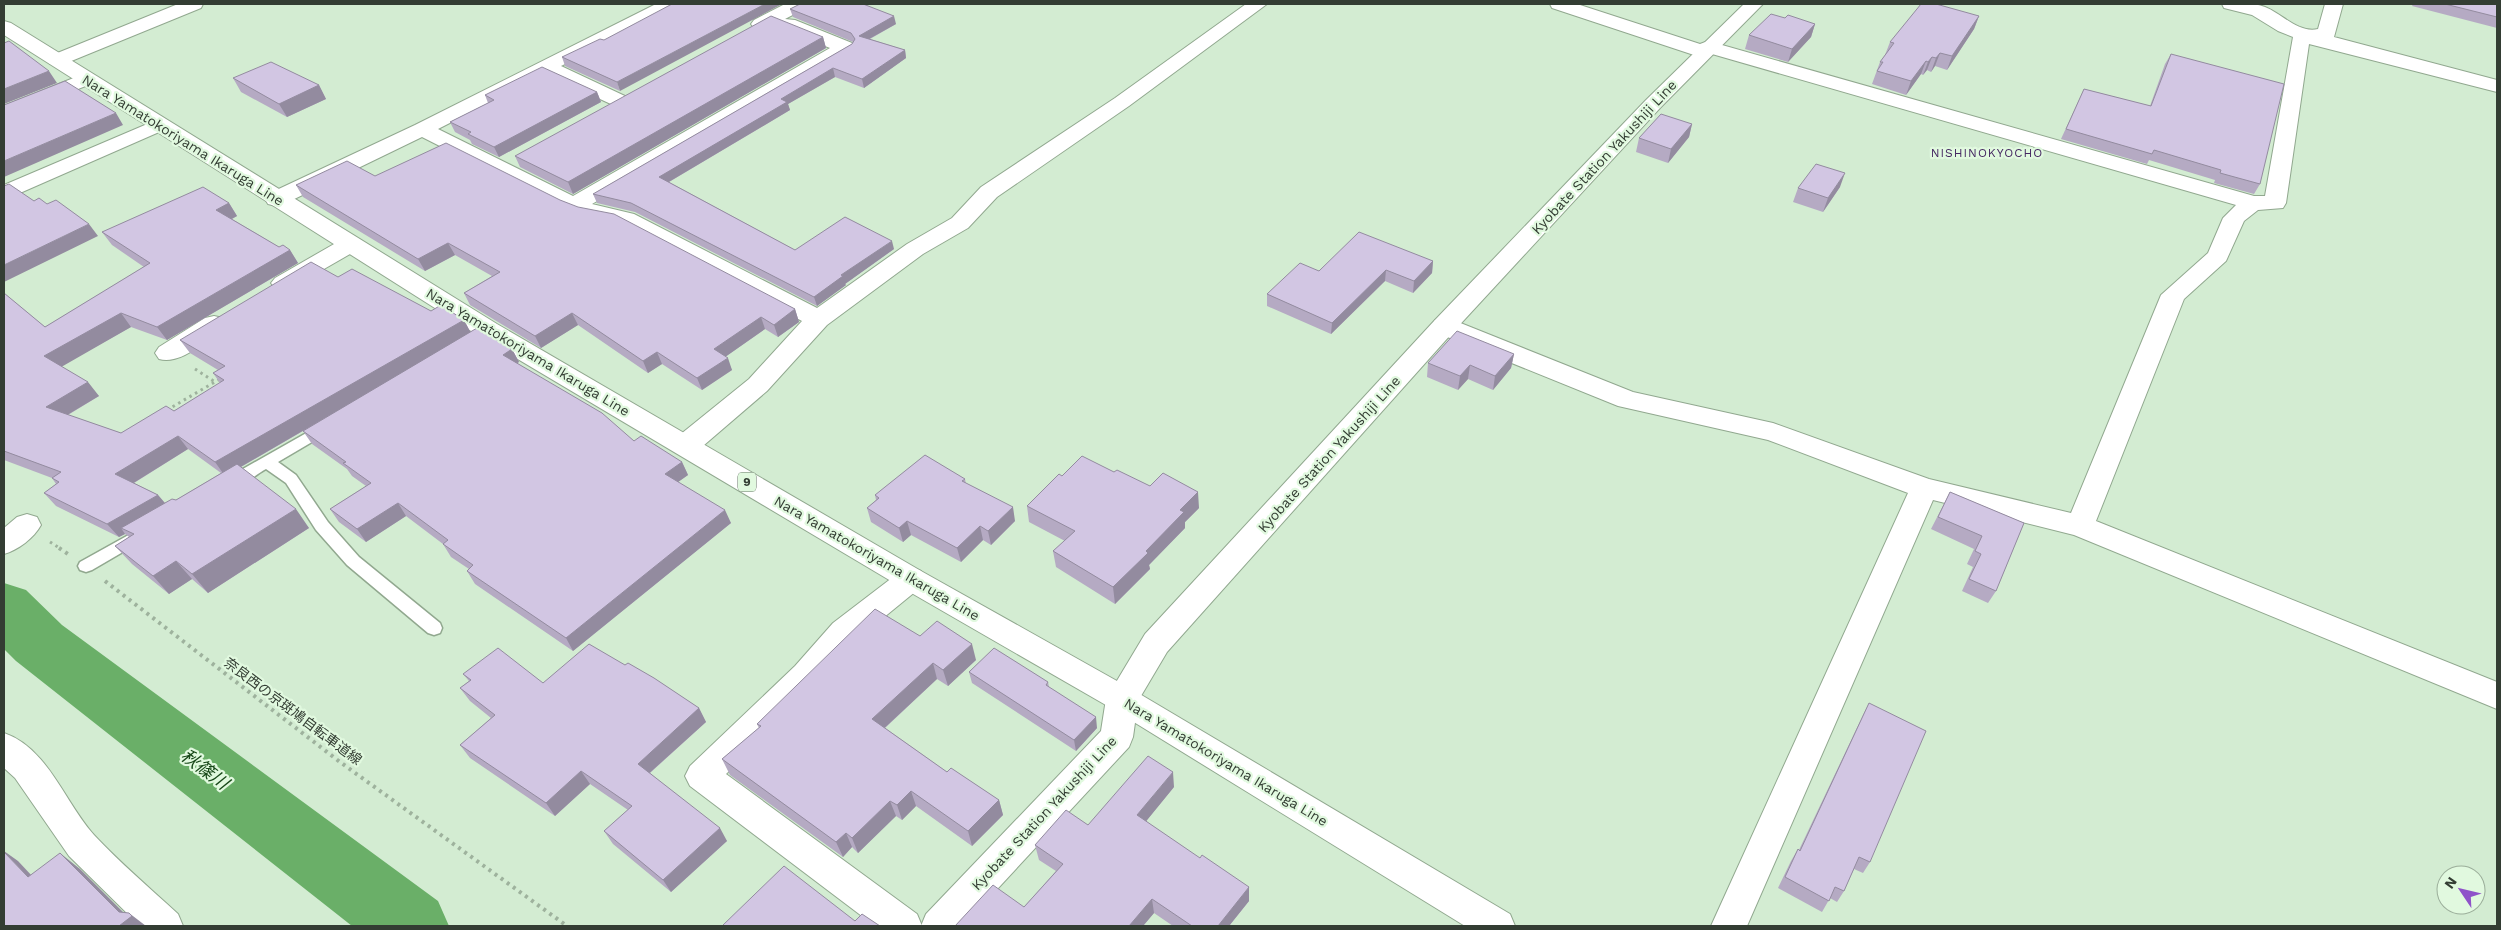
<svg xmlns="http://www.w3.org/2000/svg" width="2501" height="930" font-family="'Work Sans','Noto Sans JP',sans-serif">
<rect width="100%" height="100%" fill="#d3ecd2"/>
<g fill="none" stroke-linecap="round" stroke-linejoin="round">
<path fill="#6aaf68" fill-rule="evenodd" d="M4 583 26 590 62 625 438 901 449 926H352L16 661 4 649Z"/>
<defs>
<path id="lane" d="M324 423 329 424 331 428 329 432 278 462 296 475 328 522 359 557 440 623 442 628 440 633 434 635 428 633 347 565 316 530 286 483 266 469C255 475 239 490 227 486L224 482 227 478Z
M134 532 140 534 142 538 140 542 92 570 86 572 80 570 78 566 80 562Z"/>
<path id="street" d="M178 4H203L201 8 64 64H50L47 60 50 56Z
M656 4H679L677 8 561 66 627 97 630 101 627 105 620 107 613 105 546 74 438 129 573 196 830 48 781 28 778 24 780 21 768 28H754L751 24 754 20 785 4H808L806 8 785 19 795 20 852 43 855 47 852 51 592 204 634 214 817 308 907 244 952 218 981 187 1115 98 1246 4H1267L1129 106 997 197 968 228 923 254 827 325 767 391 696 452 686 455 676 452 672 445 676 438 749 379 802 321 619 224 583 217 566 210 422 137 284 204 276 206 268 204 265 199 268 194 415 125Z
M1550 4H1577L1700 44 1708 41 1715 43 2254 196H2265L2293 37 2278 31 2252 15 2224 8 2222 4C2236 4 2252 2 2265 7 2281 13 2299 34 2318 29L2325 4H2343L2334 37 2497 80V92L2309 44 2286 203 2283 208 2258 210 2244 221 2226 261 2184 299 2096 521 2497 682V709L2074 535 1933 500 1747 926H1711L1908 493 1768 440 1618 406 1435 332 1432 326 1435 320 1444 318 1453 320 1633 392 1773 423 1929 479 2071 513 2161 295 2208 253 2223 218 2236 205 1712 54 1704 58 1697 56 1552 8Z
M86 73 93 75 96 79 93 83 4 119V106Z
M159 119 166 121 170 125 166 129 4 200V185Z
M349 238 357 240 361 245 357 250 291 288 283 291 275 288 271 283 275 278 341 240Z
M214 316 223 318 226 324 223 330C205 341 181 365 159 359L155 353 159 347 205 318Z
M27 514 37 517 41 525C34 538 18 550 4 554V528L17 517Z
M911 567 921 571 926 579 921 587 855 641 817 684 726 774 917 914 922 926H875L690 786 685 776 690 766 795 666 833 623 901 571Z
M4 733C48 748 65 803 94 835 120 863 150 888 178 914L183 926H140L69 856 15 778 4 768Z"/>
<path id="secondary" d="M1744 4H1763L1660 108 1453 332 1167 652 1138 701 1133 737 1129 747 963 926H921L926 914 1101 731 1106 699 1145 634 1435 320 1646 100Z"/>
<path id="primary" d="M4 21 11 23 497 324 921 571 1133 690 1510 914 1515 926H1465L1111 708 901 587 479 336 4 35Z"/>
</defs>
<use href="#lane" stroke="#91a88f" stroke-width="3"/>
<use href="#street" stroke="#91a88f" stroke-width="2"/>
<use href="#secondary" stroke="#91a88f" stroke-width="2"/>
<use href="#primary" stroke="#91a88f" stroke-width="2"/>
<path stroke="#9eb29d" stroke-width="3" stroke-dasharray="2.5 4" stroke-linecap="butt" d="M195 369 215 382
M167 410 220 379
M50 542 61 549"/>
<path stroke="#9eb29d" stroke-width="4" stroke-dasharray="3 4.5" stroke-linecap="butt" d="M59 548 68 554
M105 581 340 762 567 926"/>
<use href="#lane" fill="#fff" fill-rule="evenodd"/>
<use href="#street" fill="#fff" fill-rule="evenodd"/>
<use href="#secondary" fill="#fff" fill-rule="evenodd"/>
<use href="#primary" fill="#fff" fill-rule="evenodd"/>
</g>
<path fill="#b5aac3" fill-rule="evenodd" d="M800 4H869L867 5 896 24 870 39 905 50 906 58 864 88 835 77 788 104 790 110 669 182 795 250 894 249 845 284 846 285 817 306 635 212 597 203 593 194 852 44 853 42 793 17 790 9Z
M2413 4H2497V28L2412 6Z
M1979 16 1974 29 1947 70 1935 66 1931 72 1927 70 1923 75 1921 74 1906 95 1872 84 1880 62 1885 55 1890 42Z
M1785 18 1815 24 1811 37 1788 62 1745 49 1749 35Z
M823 37 826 48 573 194 520 167 515 156Z
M604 40 620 91 565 66 562 57Z
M2171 54 2260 184 2254 194 2214 183 2215 180 2149 160 2147 164 2061 139 2084 89 2150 106 2165 64Z
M233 78 319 85 326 99 287 117 241 92Z
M597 92 601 102 499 157 472 144 470 140 455 132 450 122 488 103 485 95Z
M1692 124 1689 137 1668 163 1636 152 1639 138Z
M375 176 560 200 795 309 799 322 778 337 765 329 725 357 732 370 702 390 662 364 648 373 578 325 541 348 470 305 464 293 492 276 455 255 425 271 303 197 296 185Z
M1840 187 1823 212 1793 202 1798 188Z
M229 203 237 216 232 219 279 247 290 250 298 263 167 340 131 327 61 366 99 396 68 415 121 433 174 411 220 383 213 373 218 370 190 353 180 340 338 277 431 311 464 320 470 332 512 349 519 362 517 363 634 441 682 462 688 475 678 482 731 523 573 651 475 584 467 571 469 569 451 557 443 544 406 516 366 542 339 522 330 509 366 486 352 476 347 469 312 444 303 431 241 467 309 528 208 593 192 579 169 594 132 564 115 546 129 537 125 534 119 537 56 506 44 493 56 484 52 478 4 460V293L45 327 144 267 112 245 102 232ZM188 449 221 473 176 500 165 503 158 495 134 483Z
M1433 261 1432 273 1413 293 1385 281 1331 334 1267 306V294L1319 271Z
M1514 354 1511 368 1493 390 1468 379 1458 390 1427 377 1428 363Z
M1062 476 1150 486 1199 508 1185 522V528L1149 565 1150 569 1115 604 1056 567 1053 551 1065 541 1029 522 1027 506Z
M965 479 966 484 1015 521 991 545 983 540 961 562 911 535 903 542 871 522 867 508 876 500 875 495Z
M1950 492 2024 523 1996 591 1988 603 1962 591 1973 567 1967 564 1974 549 1931 529Z
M920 636 976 660 948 686 937 679 885 728 947 772 999 800 1003 815 972 846 916 806 902 820 896 816 858 853 852 847 843 857 730 775 722 759 759 728 757 724Z
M969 672 1048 682 1049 687 1097 728 1076 751 972 683Z
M463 674 543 683 699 708 706 722 650 773 727 841 671 892 613 844 604 831 628 810 590 784 555 816 470 758 460 745 491 718 470 701 460 688 469 681Z
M1869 703 1870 862 1863 873 1854 869 1844 891 1837 902 1830 898 1822 912 1778 888 1791 861 1798 849 1799 850 1863 715Z
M1174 787 1146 821 1249 901 1229 926H1173L1154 913 1143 926H955L1024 907 1056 871 1039 860 1035 845 1088 825Z"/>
<path fill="#938b9f" d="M765 4H782L620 91 617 82Z
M894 16 896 24 860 44 859 36Z
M1979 16 1974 29 1947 70 1952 56Z
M1815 24 1811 37 1788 62 1792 49Z
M823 37 826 48 573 194 568 182Z
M905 50 906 58 864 88 862 79Z
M1940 53 1935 66 1931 72 1936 58Z
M1932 57 1927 70 1923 75 1928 62Z
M1926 61 1921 74 1906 95 1911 81Z
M833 68 835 77 788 104 790 110 662 186 659 177 781 99Z
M49 71 57 83 4 104V89Z
M319 85 326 99 287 117 279 104Z
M597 92 601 102 499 157 494 147Z
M116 113 123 125 4 177V161Z
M1692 124 1689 137 1668 163 1671 149Z
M1845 173 1840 187 1823 212 1828 198Z
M229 203 237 216 224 223 216 210Z
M89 224 98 236 4 282V265Z
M892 241 894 249 845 284 846 285 817 306 814 297 841 275Z
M448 243 455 255 425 271 418 259Z
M290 250 298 263 167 340 157 327Z
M1433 261 1432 273 1413 293 1414 281Z
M1386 270 1385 281 1331 334 1332 323Z
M795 309 799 322 778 337 774 325Z
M121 313 131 327 56 370 44 356Z
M572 313 578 325 541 348 535 336Z
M761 317 765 329 718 362 714 349Z
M464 320 471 333 225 476 215 462Z
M512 349 519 362 509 368 503 355Z
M657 352 662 364 648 373 643 361Z
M1514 354 1511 368 1493 390 1495 376Z
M728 358 732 370 702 390 697 378Z
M1470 365 1468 379 1458 390 1460 376Z
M88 382 99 396 57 421 46 407Z
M178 436 188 449 127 487 115 474Z
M682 462 688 475 671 487 665 474Z
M1198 492 1199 508 1185 522V528L1149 565 1150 569 1115 604 1113 587 1146 551 1180 510Z
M158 495 169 508 121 528 125 534 119 537 107 524Z
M398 503 406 516 366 542 357 529Z
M1013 507 1015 521 991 545 988 531Z
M296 509 309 528 208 593 192 574Z
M725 510 731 523 573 651 566 638Z
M907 521 911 535 903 542 899 528Z
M980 526 983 540 961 562 957 548Z
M176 561 192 579 169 594 153 576Z
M972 644 976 660 948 686 943 670Z
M933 663 937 679 878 734 872 719Z
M699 708 706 722 645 777 638 764Z
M1096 717 1097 728 1076 751 1074 740Z
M581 771 590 784 555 816 546 803Z
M1173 772 1174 787 1139 830 1137 815Z
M911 791 916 806 902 820 897 805Z
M999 800 1003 815 972 846 968 831Z
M890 801 896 816 858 853 852 838Z
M720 828 727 841 671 892 663 880Z
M846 833 852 847 843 857 836 842Z
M4 851 18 861 48 893 28 877 4 852Z
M60 853 80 869 129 918V913L146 926H119V912Z
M1249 887V901L1229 926H1218Z
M1152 899 1154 913 1143 926H1129Z"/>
<path fill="#d2c6e3" stroke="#938b9f" d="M672 4H765L617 82 562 57 600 39 604 40Z
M800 4H863L894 16 859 36 905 50 862 79 833 68 781 99 787 102 659 177 795 250 845 217 892 241 841 275 843 276 814 297 631 203 593 194 852 44 855 39 851 33 790 9Z
M1921 4H1936L1979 16 1952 56 1940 53 1936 58 1932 57 1928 62 1926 61 1911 81 1877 71 1883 62H1880L1894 43 1890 42Z
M2445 4H2497V17Z
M1771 14 1785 18 1788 15 1815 24 1792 49 1749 35Z
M771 16 823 37 568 182 515 156Z
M9 41 49 71 4 89V43Z
M2171 54 2284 84 2260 184 2220 173 2221 170 2154 150 2152 154 2066 129 2084 89 2151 106Z
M271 62 319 85 279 104 233 78Z
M542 67 597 92 494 147 468 134 471 132 450 122 494 100 485 95Z
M65 81 116 113 4 161V105Z
M1661 114 1692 124 1671 149 1639 138Z
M446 143 560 200 578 207 614 214 795 309 774 325 761 317 714 349 728 358 697 378 657 352 643 361 572 313 535 336 464 293 500 272 448 243 418 259 296 185 347 161 375 176Z
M1816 164 1845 173 1828 198 1798 188Z
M9 184 34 201 39 198 47 204 56 200 89 224 4 265V186Z
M203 187 229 203 216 210 279 247 283 245 290 250 157 327 121 313 44 356 88 382 46 407 121 433 166 406 174 411 224 380 213 373 225 366 180 340 311 262 338 277 352 269 431 311 441 305 464 320 215 462 178 436 115 474 158 495 107 524 44 493 59 482 52 478 61 472 4 451V293L45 327 150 263 102 232Z
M1359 232 1433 261 1414 281 1386 270 1332 323 1267 294 1300 263 1319 271Z
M477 328 512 349 503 355 602 413 634 441 641 436 682 462 665 474 725 510 566 638 467 571 473 565 443 544 448 540 398 503 357 529 330 509 371 483 343 463 346 462 303 431Z
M1457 331 1514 354 1495 376 1470 365 1460 376 1428 363Z
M925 455 965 479 962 481 1013 507 988 531 980 526 957 548 907 521 899 528 867 508 879 498 875 495Z
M1082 456 1114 472 1117 470 1150 486 1163 473 1198 492 1180 510 1184 512 1146 551 1148 553 1113 587 1053 551 1075 531 1027 506 1059 474 1062 476Z
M237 464 296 509 192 574 176 561 153 576 115 546 134 534 121 528 172 499 176 500Z
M1950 492 2024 523 1996 591 1969 579 1981 554 1975 551 1982 536 1938 517Z
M875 609 920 636 937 621 972 644 943 670 933 663 872 719 947 772 951 768 999 800 968 831 911 791 897 805 890 801 852 838 846 833 836 842 722 759 761 726 757 724Z
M589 644 625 665 628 663 654 678 699 708 638 764 720 828 663 880 604 831 632 806 581 771 546 803 460 745 495 715 460 688 471 680 463 674 498 648 543 683Z
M994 648 1048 682 1046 685 1096 717 1074 740 969 672Z
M1869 703 1926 731 1870 862 1859 857 1844 891 1835 887 1829 901 1785 877 1798 849 1800 851Z
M1148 756 1173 772 1137 815 1200 858 1202 855 1249 887 1218 926H1192L1152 899 1129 926H955L993 885 1024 907 1063 864 1035 845 1066 810 1088 825Z
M4 852 28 877 60 853 119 912 129 913 132 916 119 926H4Z
M784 866 855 921 862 914 880 926H722Z"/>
<g text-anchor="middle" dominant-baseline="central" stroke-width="4.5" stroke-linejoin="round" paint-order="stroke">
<g font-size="12" letter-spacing="1" fill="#442761" stroke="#e1f9df">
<text x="1987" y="153">NISHINOKYOCHO</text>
</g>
<rect fill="#e1f9df" stroke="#677567" stroke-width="1" x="738" y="472.5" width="18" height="19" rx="4"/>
<g font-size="12" font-weight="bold" fill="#333d33">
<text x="747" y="482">9</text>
</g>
<g font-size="14" fill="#333d33" stroke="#e1f9df">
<text transform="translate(183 140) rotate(32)">Nara Yamatokoriyama Ikaruga Line</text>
<text transform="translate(1604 157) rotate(-47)">Kyobate Station Yakushiji Line</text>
<text transform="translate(528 352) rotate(31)">Nara Yamatokoriyama Ikaruga Line</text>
<text transform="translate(1329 454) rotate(-48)">Kyobate Station Yakushiji Line</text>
<text transform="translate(877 558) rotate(30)">Nara Yamatokoriyama Ikaruga Line</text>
<text transform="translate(293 711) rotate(37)">奈良西の京斑鳩自転車道線</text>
<text transform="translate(1226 762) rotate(31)">Nara Yamatokoriyama Ikaruga Line</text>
<text transform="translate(1044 813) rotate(-47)">Kyobate Station Yakushiji Line</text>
</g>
<g font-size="18" font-style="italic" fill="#19491a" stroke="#e1f9df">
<text transform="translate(205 769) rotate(37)">秋篠川</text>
</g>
</g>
<rect width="2501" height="930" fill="none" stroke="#333d33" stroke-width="10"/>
<g transform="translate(2461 890) rotate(305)"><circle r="24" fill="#e1f9df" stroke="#9bae9a"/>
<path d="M0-4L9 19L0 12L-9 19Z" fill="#8f52c9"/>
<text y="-8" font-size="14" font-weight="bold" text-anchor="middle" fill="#333d33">N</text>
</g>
</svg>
